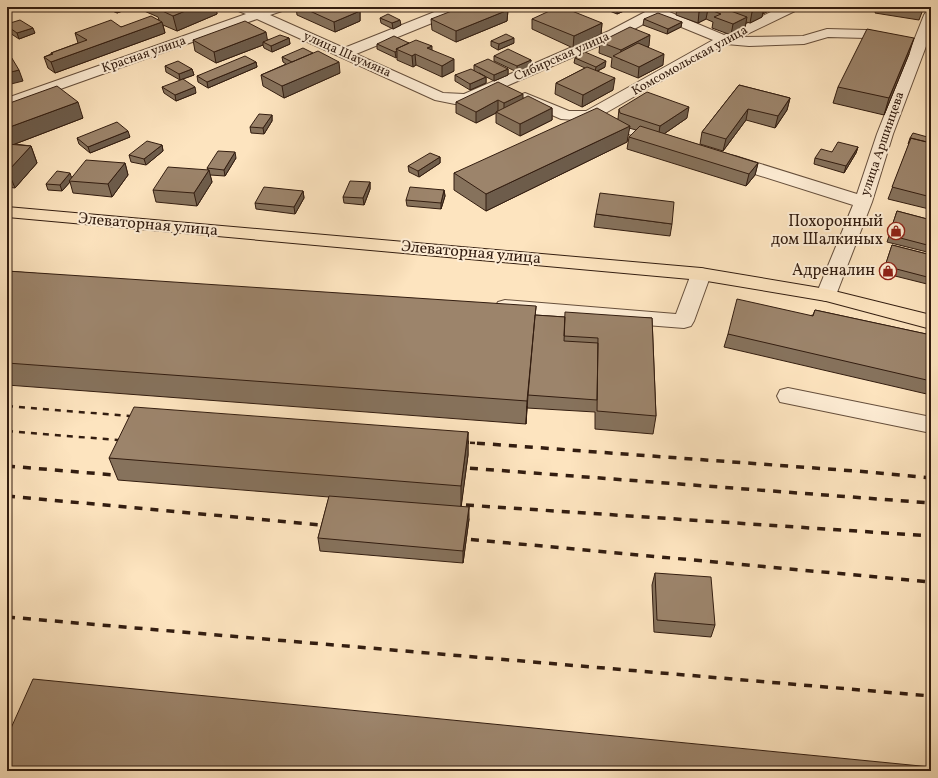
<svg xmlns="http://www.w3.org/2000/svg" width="938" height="778" font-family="Vollkorn,serif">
<rect width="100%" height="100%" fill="#fde4bf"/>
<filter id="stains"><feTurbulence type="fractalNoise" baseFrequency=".005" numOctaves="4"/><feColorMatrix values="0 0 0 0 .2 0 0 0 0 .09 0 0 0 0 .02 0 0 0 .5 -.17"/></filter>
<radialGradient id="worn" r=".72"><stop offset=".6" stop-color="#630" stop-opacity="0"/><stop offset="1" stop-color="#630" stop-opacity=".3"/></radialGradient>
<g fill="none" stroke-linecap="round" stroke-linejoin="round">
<defs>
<path id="minor" d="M234 7H252L259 10 267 7H287L285 10 270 15 344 48 447 7H466L464 10 356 54 443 93 464 94 609 31 647 11 649 8 672 7 667 11 724 35 781 7H799L797 10 741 37 803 36 827 29 866 30 899 37 901 40 899 43 894 44 866 38 828 37 804 44 749 46 726 44 602 115 669 137 671 140 669 143 663 145 588 121 561 119 520 101 517 98 520 95 525 93 569 111H586L713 40 657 17 619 37 472 101 455 104 435 100 257 19 7 108V98L246 14 236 10Z
M931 11V33L893 134 872 202 836 295 833 299 826 301 819 299 816 295 853 205 723 164 721 160 723 156 729 155 735 156 857 194 877 134 924 15 926 12Z
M701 268 708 270 711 274 694 321 691 326 684 328 505 314 498 312 495 307 498 302 505 300 676 314 691 274 694 270Z
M788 388 931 417V433L780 402 777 396 780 390Z"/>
<path id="major" d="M7 207 701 268 826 289 931 315V329L826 301 701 280 7 217Z"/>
</defs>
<use href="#minor" stroke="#664f3c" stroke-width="2"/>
<use href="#major" stroke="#331d10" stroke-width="2"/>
<use href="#minor" fill="#feedd5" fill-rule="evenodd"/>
<use href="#major" fill="#fde4bf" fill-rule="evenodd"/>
<path stroke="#331d10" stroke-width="2.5" stroke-dasharray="6 6" stroke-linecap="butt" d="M7 406 141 417
M7 431 129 441
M458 442 475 443"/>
<path stroke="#331d10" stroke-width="3.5" stroke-dasharray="8 8" stroke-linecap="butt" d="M461 442 869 472 931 478
M7 466 127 476
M454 467 931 503
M7 496 332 526
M450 504 931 536
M455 538 931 582
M7 617 931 696"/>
</g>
<path fill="#86725c" stroke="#331d10" d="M103 7H133L117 13Z
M135 7H216L217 14 177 31 163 25 165 33 55 73 48 68 44 57 51 54V53L78 43 75 33 121 27 159 20 158 17Z
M296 7H351L360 11V21L335 32 297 15Z
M589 7H633L617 14 607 10 608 7 600 11Z
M677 7H776L762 14V17L750 23 746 22 745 28 731 35 712 28 713 22 706 19 698 23 676 15Z
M877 7H924L919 20 875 13Z
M508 10 507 21 456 42 432 30 431 19Z
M380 18 401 25 393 29 381 23Z
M532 19 602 23 601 34 573 48 532 29Z
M644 19 682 22 681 27 667 34 643 25Z
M7 24 35 33 19 39 7 31Z
M289 38 290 44 272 52 264 48 263 45 216 63 195 51 193 40H267Z
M491 41 514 43 498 50 491 46Z
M600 42 649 46 648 47 663 65 638 78 611 67 612 58 599 53Z
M409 43 432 50 454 71 442 77 416 65 413 67 397 60V57L396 58 377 49V44Z
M909 54 884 115 833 103 838 87Z
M494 56 531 60V66L517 72 494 61Z
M282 57 340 73 284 98 263 86 261 75 286 64 283 62Z
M575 58 605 67 598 71 613 90 582 107 555 94 556 83 585 68 574 63Z
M256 62 257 67 208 88 198 82 197 76Z
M474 65 508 69V75L494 81 479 73 486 77V83L470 90 455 81V75L474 71Z
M165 66 192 69 194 75 180 80 166 72Z
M739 85 790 98 787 110 775 128 746 120 723 151 700 144 702 132Z
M162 87 196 93 176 101 164 93Z
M523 98 552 108V120L520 136 496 123V113L476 123 456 113V102Z
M7 104 83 118 15 144 31 146 37 163 15 188 7 187Z
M619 109 687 118 664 134 758 163 755 175 746 186 627 149 629 137 636 130 629 128 627 142 486 211 454 190V173L618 119Z
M272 115V121L264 134 251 133 250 127Z
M130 137 90 153 79 144 77 138Z
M910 138H931V203L929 209 888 199 909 144H908Z
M162 145 163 151 146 165 131 162 129 155Z
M858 147 856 153 844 173 814 164 815 158 832 152Z
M440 157V163L419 177 409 172 408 166Z
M236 158 225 176 210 175 212 182 197 206 156 202 153 190 208 170 207 168Z
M125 163 128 175 112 197 73 193 70 182 62 191 48 190 46 184Z
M370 182V189L364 205 344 203 343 197Z
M444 190 445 196 441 209 407 206 406 200Z
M303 191 304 198 295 214 256 209 255 203Z
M897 211 931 220V253L887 242Z
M596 214 672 224 670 236 594 227Z
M892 245 931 255V285L883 273Z
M7 271 535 315 565 317 652 318 656 416 653 434 595 429V412L527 408V406L526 424 7 385Z
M815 310 931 335V395L724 347 728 334 813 315Z
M468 432V455L461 506 469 519 463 563 320 551 318 538 329 497 118 480 109 458Z
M655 573 715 625 711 637 654 632 652 585Z"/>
<path fill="#6d5c4b" stroke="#331d10" d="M7 7H13L7 9Z
M115 7H133L117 13Z
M195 7H216L217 14 177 31 173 16Z
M600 7H608L600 11Z
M621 7H633L617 14V9Z
M762 7H764L762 17 750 23 752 12Z
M768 7H776L763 14 764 9Z
M708 9 706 19 698 23 699 12Z
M508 10 507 21 456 42V31Z
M360 11V21L335 32 334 22Z
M747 17 745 28 731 35 733 24Z
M400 20 401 25 393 29 392 23Z
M162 22 165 33 55 73 51 62Z
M682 22 681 27 667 34 668 29Z
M602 23 601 34 573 48 574 36Z
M33 28 35 33 19 39 17 33Z
M266 32 268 43 263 42V45L216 63 214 52Z
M650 35 649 46 622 60 620 59 621 50Z
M289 38 290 44 272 52 271 46Z
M514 38V43L498 50 499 44Z
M914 38 909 54 884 115 889 98Z
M432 46V57L427 48Z
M397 51V57L396 58 395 52Z
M415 54 416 65 413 67 412 56Z
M664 54 663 65 638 78 639 67Z
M454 59V71L442 77V66Z
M531 60V66L517 72V66Z
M606 61 605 67 595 72 596 67Z
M256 62 257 67 208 88 207 82Z
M339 62 340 73 284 98 282 86Z
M192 69 194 75 180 80 179 74Z
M508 69V75L494 81V75Z
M19 70 23 81 7 85V73Z
M486 77V83L470 90V84Z
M615 78 613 90 582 107 583 95Z
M195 87 196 93 176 101 175 95Z
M523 94V105L504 115V103Z
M790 98 787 110 775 128 778 116Z
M498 100V112H496V113L476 123V112Z
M78 102 83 118 7 147V128Z
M689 107 687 118 658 138 660 126Z
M552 108V120L520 136V124Z
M748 109 746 120 723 151 726 139Z
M272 115V121L264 134 263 128Z
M630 126 627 142 486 211V194Z
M128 131 130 137 90 153 88 147Z
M162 145 163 151 146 165 144 159Z
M31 146 37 163 15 188 8 171Z
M858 147 856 153 844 173 846 166Z
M235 152 236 158 225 176 224 170Z
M440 157V163L419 177 418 171Z
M125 163 128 175 112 197 108 184Z
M758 163 755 175 746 186 749 174Z
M209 170 212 182 197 206 194 193Z
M70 173 72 179 69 181 70 182 62 191 60 185Z
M370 182V189L364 205 363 198Z
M444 190 445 196 441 209V203Z
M303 191 304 198 295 214 294 207Z
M536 306 528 395 526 424 527 401Z
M468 432V455L461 508V486Z
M469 507V519L463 563V551Z"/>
<path fill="#9c846b" stroke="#331d10" d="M159 7H195L173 16 156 8Z
M301 7H351L360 11 334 22Z
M462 7H501L508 10 456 31 431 19Z
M558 7H562L602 23 574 36 532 19Z
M613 7H621L617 9Z
M685 7H720L747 17 733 24 714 17 721 14 708 9 699 12Z
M738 7H762L752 12Z
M658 13 682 22 668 29 644 19Z
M388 14 400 20 392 23 380 18Z
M151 16 162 22 51 62 44 57 53 54 51 53 87 40 75 33 111 20 121 27Z
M20 20 33 28 17 33 7 26V24Z
M245 21 266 32 214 52 193 40Z
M630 27 650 35 621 50 600 42Z
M867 29 914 38 889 98 838 87Z
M506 34 514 38 499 44 491 41Z
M280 35 289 38 271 46 263 42Z
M394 36 409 43 396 49 397 51 395 52 377 44Z
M416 40 432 46 427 48 454 59 442 66 415 54 412 56 396 49Z
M638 43 664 54 639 67 613 56Z
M303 48 313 53 292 62 282 57Z
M508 49 531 60 517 66 494 56Z
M7 50 19 70 7 73Z
M318 51 339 62 282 86 261 75Z
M585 52 606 61 596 67 575 58Z
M245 56 256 62 207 82 197 76Z
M488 59 508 69 494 75 474 65Z
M178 61 192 69 179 74 165 66Z
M587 67 615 78 583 95 556 83Z
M471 69 486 77 470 84 455 75Z
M183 79 195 87 175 95 162 87Z
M498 82 523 94 504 103 498 100 476 112 456 102Z
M739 85 790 98 778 116 748 109 726 139 702 132Z
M57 86 78 102 7 128V104Z
M647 92 689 107 660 126 620 113 619 109Z
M528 96 552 108 520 124 496 112Z
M597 108 630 126 486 194 454 173Z
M259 114 272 115 263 128 250 127Z
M117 122 128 131 88 147 77 138Z
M640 126 758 163 749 174 629 137Z
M913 133 931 138V143L910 138Z
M911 138 931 143V197L892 187Z
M147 141 162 145 144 159 129 155Z
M838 142 858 147 846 166 815 158 821 149 832 152Z
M7 144 31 146 8 171H7Z
M218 151 235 152 224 170 207 168Z
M430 153 440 157 418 171 408 166Z
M86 160 125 163 108 184 69 181Z
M168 167 209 170 194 193 153 190Z
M57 171 70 173 60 185 46 184Z
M350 181 370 182 363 198 343 197Z
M264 187 303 191 294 207 255 203Z
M410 187 444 190 441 203 406 200Z
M600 193 674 202 672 224 596 214Z
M897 211 931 220V246L889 235Z
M892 245 931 255V278L885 266Z
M7 271 536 306 527 401 7 363Z
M737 299 813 316 815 310 931 335V381L728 334Z
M565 312 652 318 656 416 597 411 598 338 564 336Z
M535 315 565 317 564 341 598 343 597 400 528 395Z
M134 407 468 432 461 486 109 458Z
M329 496 469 507 463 551 318 538Z
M655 573 711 577 715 625 657 620Z
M33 679 931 767V771H7V737Z"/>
<defs>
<symbol id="shop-ring" viewBox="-11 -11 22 22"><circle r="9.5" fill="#feedd5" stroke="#8f2418" stroke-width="1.5"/><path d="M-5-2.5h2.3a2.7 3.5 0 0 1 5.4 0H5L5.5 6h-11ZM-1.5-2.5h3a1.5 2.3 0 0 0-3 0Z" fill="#8f2418"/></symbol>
</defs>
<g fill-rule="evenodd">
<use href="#shop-ring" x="886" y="221" width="20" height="20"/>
<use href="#shop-ring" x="878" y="261" width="20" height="20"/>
</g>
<g text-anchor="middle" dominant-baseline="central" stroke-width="4" stroke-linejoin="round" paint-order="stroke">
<g font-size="13" fill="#331d10" stroke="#feedd5">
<text transform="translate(144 55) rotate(-19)">Красная улица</text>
<text transform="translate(347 55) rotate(24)">улица Шаумяна</text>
<text transform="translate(562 57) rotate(-24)">Сибирская улица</text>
<text transform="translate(690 61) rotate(-29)">Комсомольская улица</text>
<text transform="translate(883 144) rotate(-71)">улица Аршинцева</text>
</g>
<g font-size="16" fill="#331d10" stroke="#feedd5" text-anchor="end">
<text x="883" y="222">Похоронный<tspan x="883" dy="18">дом Шалкиных</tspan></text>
<text x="875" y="271">Адреналин</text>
</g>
<g font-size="16" fill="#331d10" stroke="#feedd5">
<text transform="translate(148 225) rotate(5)">Элеваторная улица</text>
<text transform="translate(471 253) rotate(5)">Элеваторная улица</text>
</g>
</g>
<rect width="938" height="778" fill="none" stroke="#fde4bf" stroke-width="24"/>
<rect x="8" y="8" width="922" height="762" fill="none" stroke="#331d10" stroke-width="2"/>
<rect x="12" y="12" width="914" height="754" fill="none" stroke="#331d10"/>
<rect width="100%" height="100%" filter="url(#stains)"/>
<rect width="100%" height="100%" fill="url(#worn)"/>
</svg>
